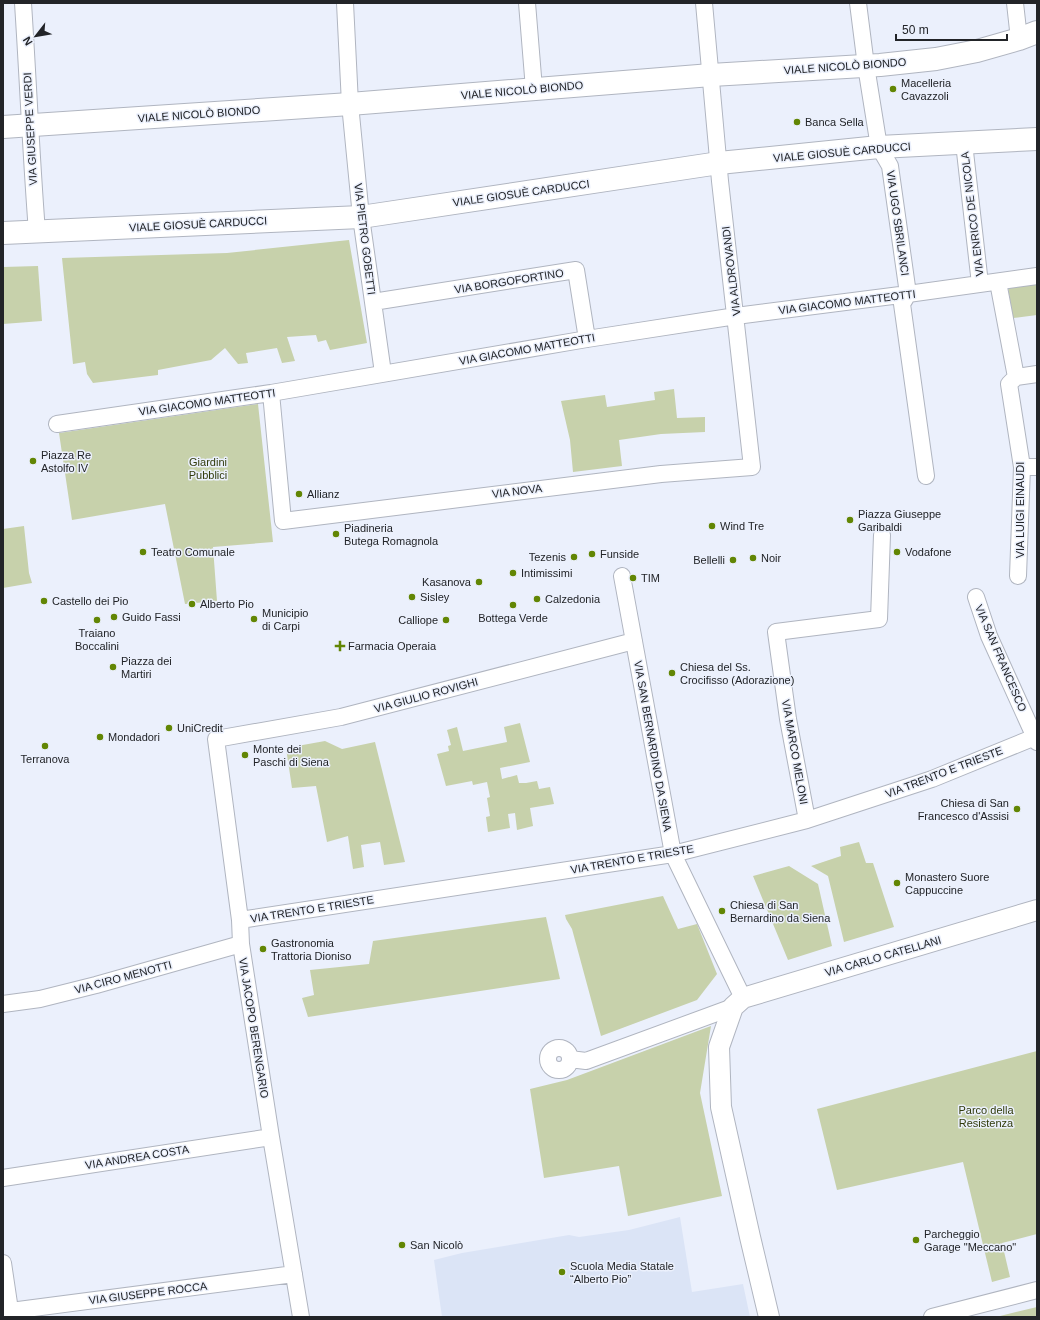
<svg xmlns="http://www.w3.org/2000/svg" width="1040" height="1320" font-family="Helvetica,sans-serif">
<rect width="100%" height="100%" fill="#ebf0fc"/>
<path fill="#dbe4f6" d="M680 1217 692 1292 743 1284 750 1317H442L434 1260 462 1253 569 1235 579 1237 629 1230Z"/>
<path fill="#c7d1ab" d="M349 240 367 343 330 350 326 340 318 342 316 335 287 337 295 361 282 363 277 348 246 353 248 363 238 364 225 348 211 360 158 370V375L93 383 87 374 85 362 73 364 62 258 227 253Z
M38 266 42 321 3 324V267Z
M1037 284V315L1013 318 1008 288Z
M674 389 677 418 705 417V432L661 434 619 440 622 466 573 472 570 440 561 401 605 395 607 407 655 400 654 392Z
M258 404 273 542 213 547 217 601 185 604 165 504 72 520 59 433Z
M24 526 29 573 32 583 3 588V529Z
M520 723 530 762 500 768 502 779 517 775 519 783H526L537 781 539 789 550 787 554 804 530 808 533 826 517 830 515 813 508 814 510 828 488 832 486 817 490 816 487 798 490 797 487 782 473 785 472 781 446 786 437 754 449 751 448 746 451 745 447 730 457 727 463 751 507 742 504 727Z
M325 741 342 749 375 742 405 862 384 865 380 842 361 845 364 867 353 869 348 836 327 842 316 786 292 788 286 748Z
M859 842 866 863H873L894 927 844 942 828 876 811 866 841 856 840 847Z
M789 866 818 884 832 946 788 960 753 876Z
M663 896 678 929 697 924 717 974 697 1000 601 1036 572 929 566 919 565 915Z
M546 917 560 979 308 1017 302 998 314 995 310 970 369 964 373 941Z
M711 1026 700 1093 722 1196 628 1216 619 1166 544 1178 530 1089 567 1080Z
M1037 1051V1234L1002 1243 1010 1277 992 1282 963 1162 837 1190 817 1109Z
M1037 1307V1317H997L1000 1316Z"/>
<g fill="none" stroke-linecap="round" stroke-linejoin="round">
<defs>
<path id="minor" d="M23 3C28 79 31 155 37 232
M345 3 350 104 361 217 383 373
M527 3 534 89
M858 3 866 66 879 147 890 166 908 294 902 304 926 476
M1015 3 1019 39
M964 143 980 284
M998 282 1016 377 1009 384 1022 467 1018 576
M373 302 576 270 587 339
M1016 377 1037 374
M271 393 283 521 661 474 752 467 720 181 704 3
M57 424 271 393 587 339 736 316 908 294 1037 276
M1022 467H1037
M622 576 673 854 743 998
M976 597 989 636 1037 742
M807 820 788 719 776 632 879 619 882 535
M240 920 673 854 807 820 932 779 1035 737
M3 1004 40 999 96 985 241 944
M548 1059a11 11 0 1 1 22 0a11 11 0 1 1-22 0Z
M570 1059 586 1061 733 1007
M3 1178 271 1137
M3 1263 11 1317
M3 1312 294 1274
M301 1317 271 1137 241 944 240 920 216 739 341 717 634 641
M932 1317 1037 1290"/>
<path id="tertiary" d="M769 1317 750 1237 721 1107 719 1047 733 1007 743 998 1037 910"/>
<path id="secondary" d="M3 127 350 104 711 75 880 65 936 59 977 51 1019 39 1037 32
M3 233 361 217 719 163 879 147 1037 139"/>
</defs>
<use href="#minor" stroke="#b0b5c0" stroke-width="18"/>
<use href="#tertiary" stroke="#b0b5c0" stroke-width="22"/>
<use href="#secondary" stroke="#b0b5c0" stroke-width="24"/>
<use href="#minor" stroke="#fff" stroke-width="16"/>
<use href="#tertiary" stroke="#fff" stroke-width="20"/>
<use href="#secondary" stroke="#fff" stroke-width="22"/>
</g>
<g fill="#628604" stroke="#ebf0fc" stroke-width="1.5">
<circle cx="893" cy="89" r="4"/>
<circle cx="797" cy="122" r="4"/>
<circle cx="33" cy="461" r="4"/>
<circle cx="299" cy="494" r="4"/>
<circle cx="850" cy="520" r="4"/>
<circle cx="712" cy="526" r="4"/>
<circle cx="336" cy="534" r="4"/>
<circle cx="143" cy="552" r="4"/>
<circle cx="897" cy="552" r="4"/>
<circle cx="592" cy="554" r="4"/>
<circle cx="574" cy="557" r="4"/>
<circle cx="753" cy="558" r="4"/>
<circle cx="733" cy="560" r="4"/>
<circle cx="513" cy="573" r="4"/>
<circle cx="633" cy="578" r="4"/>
<circle cx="479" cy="582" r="4"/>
<circle cx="412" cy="597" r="4"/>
<circle cx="537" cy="599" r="4"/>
<circle cx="44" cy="601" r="4"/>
<circle cx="192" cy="604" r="4"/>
<circle cx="513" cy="605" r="4"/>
<circle cx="114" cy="617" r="4"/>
<circle cx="254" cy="619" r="4"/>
<circle cx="97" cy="620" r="4"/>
<circle cx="446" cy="620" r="4"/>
<path d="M338 640h4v4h4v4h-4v4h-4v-4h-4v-4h4z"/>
<circle cx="113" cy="667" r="4"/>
<circle cx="672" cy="673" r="4"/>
<circle cx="169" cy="728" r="4"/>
<circle cx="100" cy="737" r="4"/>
<circle cx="45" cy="746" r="4"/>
<circle cx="245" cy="755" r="4"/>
<circle cx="1017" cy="809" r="4"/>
<circle cx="897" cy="883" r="4"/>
<circle cx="722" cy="911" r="4"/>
<circle cx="263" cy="949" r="4"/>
<circle cx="916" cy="1240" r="4"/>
<circle cx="402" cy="1245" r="4"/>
<circle cx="562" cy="1272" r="4"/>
</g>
<g text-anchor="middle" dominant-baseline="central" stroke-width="3" stroke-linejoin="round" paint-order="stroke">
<g font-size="11" fill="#222428" stroke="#ebf0fc">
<text transform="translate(845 66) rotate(-4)">VIALE NICOLÒ BIONDO</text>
<text transform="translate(522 90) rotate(-5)">VIALE NICOLÒ BIONDO</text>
<text transform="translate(199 114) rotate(-4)">VIALE NICOLÒ BIONDO</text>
<text transform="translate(30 129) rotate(-93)">VIA GIUSEPPE VERDI</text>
<text transform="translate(842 152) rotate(-5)">VIALE GIOSUÈ CARDUCCI</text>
<text transform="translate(521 193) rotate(-8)">VIALE GIOSUÈ CARDUCCI</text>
<text transform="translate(972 214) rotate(-97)">VIA ENRICO DE NICOLA</text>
<text transform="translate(898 223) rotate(82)">VIA UGO SBRILANCI</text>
<text transform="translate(198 224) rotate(-3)">VIALE GIOSUÈ CARDUCCI</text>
<text transform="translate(365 239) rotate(83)">VIA PIETRO GOBETTI</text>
<text transform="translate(731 271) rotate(-97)">VIA ALDROVANDI</text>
<text transform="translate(509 281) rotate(-9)">VIA BORGOFORTINO</text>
<text transform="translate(847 302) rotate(-7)">VIA GIACOMO MATTEOTTI</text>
<text transform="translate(527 349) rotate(-10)">VIA GIACOMO MATTEOTTI</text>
<text transform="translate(207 402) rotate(-8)">VIA GIACOMO MATTEOTTI</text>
<text transform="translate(517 491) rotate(-7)">VIA NOVA</text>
<text transform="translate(1020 510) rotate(-90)">VIA LUIGI EINAUDI</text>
<text transform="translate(1001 658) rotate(67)">VIA SAN FRANCESCO</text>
<text transform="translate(426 695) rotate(-15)">VIA GIULIO ROVIGHI</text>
<text transform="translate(653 746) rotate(80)">VIA SAN BERNARDINO DA SIENA</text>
<text transform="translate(795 752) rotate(80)">VIA MARCO MELONI</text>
<text transform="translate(944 772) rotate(-21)">VIA TRENTO E TRIESTE</text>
<text transform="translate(632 859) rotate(-10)">VIA TRENTO E TRIESTE</text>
<text transform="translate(312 909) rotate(-9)">VIA TRENTO E TRIESTE</text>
<text transform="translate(883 956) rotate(-16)">VIA CARLO CATELLANI</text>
<text transform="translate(123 977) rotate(-15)">VIA CIRO MENOTTI</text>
<text transform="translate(254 1028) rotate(81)">VIA JACOPO BERENGARIO</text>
<text transform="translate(137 1157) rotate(-9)">VIA ANDREA COSTA</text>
<text transform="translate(148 1293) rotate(-7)">VIA GIUSEPPE ROCCA</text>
</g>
<g font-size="11" fill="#222428" stroke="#ebf0fc" text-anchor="start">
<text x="901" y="83">Macelleria<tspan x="901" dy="13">Cavazzoli</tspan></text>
<text x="805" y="122">Banca Sella</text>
<text x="41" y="455">Piazza Re<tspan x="41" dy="13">Astolfo IV</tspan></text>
<text x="307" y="494">Allianz</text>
<text x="858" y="514">Piazza Giuseppe<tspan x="858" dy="13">Garibaldi</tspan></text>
<text x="720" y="526">Wind Tre</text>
<text x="344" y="528">Piadineria<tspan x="344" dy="13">Butega Romagnola</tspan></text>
<text x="151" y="552">Teatro Comunale</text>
<text x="905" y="552">Vodafone</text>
<text x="600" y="554">Funside</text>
<text x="566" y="557" text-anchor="end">Tezenis</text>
<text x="761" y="558">Noir</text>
<text x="725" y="560" text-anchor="end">Bellelli</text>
<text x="521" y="573">Intimissimi</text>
<text x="641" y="578">TIM</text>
<text x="471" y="582" text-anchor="end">Kasanova</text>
<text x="420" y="597">Sisley</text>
<text x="545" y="599">Calzedonia</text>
<text x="52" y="601">Castello dei Pio</text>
<text x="200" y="604">Alberto Pio</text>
<text x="262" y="613">Municipio<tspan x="262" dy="13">di Carpi</tspan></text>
<text x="122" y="617">Guido Fassi</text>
<text x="513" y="618" text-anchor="middle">Bottega Verde</text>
<text x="438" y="620" text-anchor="end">Calliope</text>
<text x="97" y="633" text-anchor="middle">Traiano<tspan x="97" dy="13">Boccalini</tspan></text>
<text x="348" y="646">Farmacia Operaia</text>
<text x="121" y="661">Piazza dei<tspan x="121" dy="13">Martiri</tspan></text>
<text x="680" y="667">Chiesa del Ss.<tspan x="680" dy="13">Crocifisso (Adorazione)</tspan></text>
<text x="177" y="728">UniCredit</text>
<text x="108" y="737">Mondadori</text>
<text x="253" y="749">Monte dei<tspan x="253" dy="13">Paschi di Siena</tspan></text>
<text x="45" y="759" text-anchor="middle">Terranova</text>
<text x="1009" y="803" text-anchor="end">Chiesa di San<tspan x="1009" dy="13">Francesco d'Assisi</tspan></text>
<text x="905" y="877">Monastero Suore<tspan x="905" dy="13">Cappuccine</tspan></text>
<text x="730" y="905">Chiesa di San<tspan x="730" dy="13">Bernardino da Siena</tspan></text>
<text x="271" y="943">Gastronomia<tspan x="271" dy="13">Trattoria Dioniso</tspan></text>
<text x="924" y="1234">Parcheggio<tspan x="924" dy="13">Garage "Meccano"</tspan></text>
<text x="410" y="1245">San Nicolò</text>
<text x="570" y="1266">Scuola Media Statale<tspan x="570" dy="13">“Alberto Pio”</tspan></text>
</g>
<g font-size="11" fill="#313b0b" stroke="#ebf0fc">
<text x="208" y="462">Giardini<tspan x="208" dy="13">Pubblici</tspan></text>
<text x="986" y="1110">Parco della<tspan x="986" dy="13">Resistenza</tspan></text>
</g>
</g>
<rect width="1040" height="1320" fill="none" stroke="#222428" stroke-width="8"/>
<g transform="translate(36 36) rotate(239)" stroke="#ebf0fc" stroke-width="3" paint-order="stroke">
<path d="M0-3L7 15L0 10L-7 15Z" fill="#222428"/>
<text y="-6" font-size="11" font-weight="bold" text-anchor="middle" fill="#222428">N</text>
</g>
<path d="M896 34v6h111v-6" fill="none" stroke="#222428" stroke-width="2"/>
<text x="902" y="34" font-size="12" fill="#222428" stroke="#ebf0fc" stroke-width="3" paint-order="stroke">50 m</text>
</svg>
